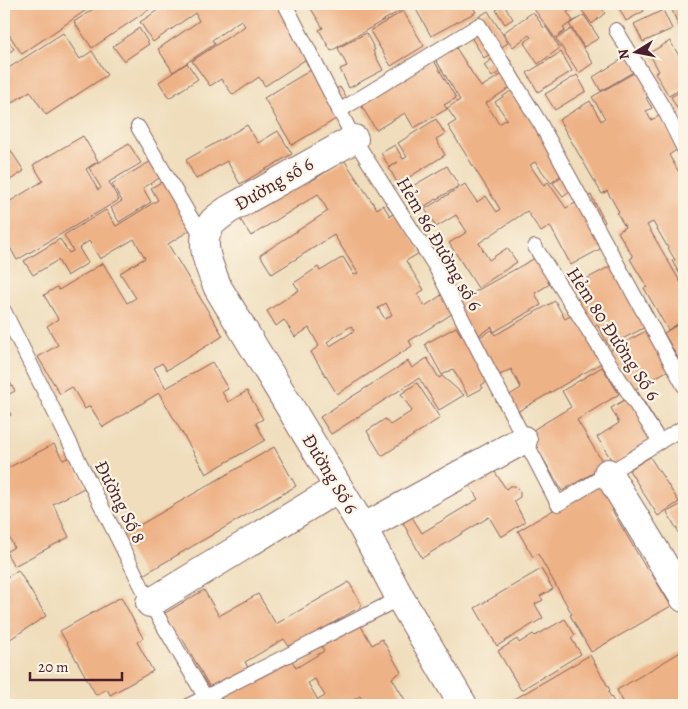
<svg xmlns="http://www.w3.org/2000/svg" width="688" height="709" font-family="Alegreya,serif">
<rect width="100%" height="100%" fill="#fcf5e5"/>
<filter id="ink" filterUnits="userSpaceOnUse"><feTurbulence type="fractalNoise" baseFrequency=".02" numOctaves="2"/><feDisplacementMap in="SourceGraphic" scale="10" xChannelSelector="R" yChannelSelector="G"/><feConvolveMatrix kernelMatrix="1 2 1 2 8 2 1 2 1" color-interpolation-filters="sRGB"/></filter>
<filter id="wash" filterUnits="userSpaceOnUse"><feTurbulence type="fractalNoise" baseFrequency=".0096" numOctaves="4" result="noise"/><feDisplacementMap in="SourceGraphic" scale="20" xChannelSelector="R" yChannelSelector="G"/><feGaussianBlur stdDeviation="1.12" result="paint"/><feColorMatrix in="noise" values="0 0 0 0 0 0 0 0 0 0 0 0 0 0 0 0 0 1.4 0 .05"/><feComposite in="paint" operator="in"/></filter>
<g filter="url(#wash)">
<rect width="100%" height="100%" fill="#efddbb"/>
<g id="blocks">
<path fill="#eeb287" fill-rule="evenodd" d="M4 4H95L22 54 4 27Z
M98 4H157L92 48 74 22 99 5Z
M167 4H188L189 6 192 4H277L311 56 265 86 259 77 233 95 221 79 210 86 192 61 245 26 241 20 212 40 215 44 173 72 158 49 199 21 195 13 153 42 140 22Z
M308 4H404L406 7 331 51 319 30 323 28Z
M413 4H471L476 12 431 36Z
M536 4H570L573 8 567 12 573 21 563 28 565 31 555 38 531 5Z
M588 4H598L605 13 592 24 581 9Z
M627 4H640L644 11 626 21 619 8Z
M504 5 513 19 505 24 496 10Z
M684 5V24L679 27 672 10Z
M663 10 672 29 643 42 634 24Z
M403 11 424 46 391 66 370 31Z
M488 11 508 43 484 58 464 26Z
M533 12 544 28 546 27 560 48 538 64 524 43 531 37 529 35 513 47 503 33Z
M584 15 599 38 584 47 569 24Z
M139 28 149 44 124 61 113 46Z
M571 29 593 63 579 73 556 39Z
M63 33 80 59 92 51 107 75 46 115 30 91 4 108V71Z
M366 33 375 50 373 51 383 70 349 88 340 69 347 66 338 48Z
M4 35 14 49 4 56 9 62 4 65Z
M670 41 681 59 684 57V87L669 96 655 73 659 71 649 53Z
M453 43 481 87 512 68 520 81 486 103 499 124 507 119 495 102 521 84 568 170 551 183 535 162 530 165 542 183 544 185 548 182 566 208 591 195 605 222 599 225 609 244 571 265 550 226 541 232 527 211 479 243 489 260 507 248 517 262 478 288 449 243 467 232 456 215 436 227 425 209 465 184 477 202 486 196 497 212 500 209 448 126 456 121 447 108 460 100 433 55Z
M503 51 512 63 492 77 484 65Z
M561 52 572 71 538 92 527 73Z
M629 55 638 69 601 91 593 77Z
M433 59 456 98 444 105 447 109 414 128 405 113 376 130 355 95Z
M187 63 198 79 169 98 159 82Z
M321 64 336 89 340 87 353 109 292 145 264 98Z
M639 70 653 94 646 98 652 108 646 111 651 120 659 116 678 149 669 155 684 181V281L672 261 675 260 653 222 647 225 681 283 684 281V320L668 330 644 288 647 287 630 259 633 257 618 232 625 227 617 213 619 212 607 191 602 194 559 120 590 101 601 121 605 118 592 97Z
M577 75 586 91 555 110 545 94Z
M684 89V121L671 97Z
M436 119 445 134 436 139 445 155 398 184 389 168 398 162 389 167 381 153 395 145 403 159 407 157 398 143Z
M247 125 258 143 278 131 292 154 240 184 227 161 196 179 186 160Z
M83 136 98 161 86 169 98 190 101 188 89 168 129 144 141 163 109 182 119 200 17 260 4 237V205L43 181 33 165Z
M4 140 24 171 4 184Z
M158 157 168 173 143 188 151 202 119 222 111 208 122 201 112 184Z
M344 160 377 209 383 205 390 216 396 212 421 252 406 261 424 290 417 294 425 306 443 294 455 312 409 341 412 346 337 394 311 352 319 346 309 328 295 337 284 320 276 326 267 311 299 290 294 283 318 267 320 271 343 257 354 275 358 273 334 235 272 274 260 255 328 211 318 194 251 236 240 219 306 176 310 182ZM386 303 392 315 385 319 378 308ZM351 326 354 331 330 346 327 342Z
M447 166 459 186 418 210 406 190Z
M565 174 575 187 563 196 553 183Z
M170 177 198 225 168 244 223 336 167 370 162 363 154 368 166 388 212 362 228 389 222 392 228 402 247 391 263 419 256 423 265 440 206 474 159 393 103 427 90 406 85 409 72 387 60 394 38 357 58 345 47 326 58 319 44 295 57 287 59 290 103 263 127 303 136 298 120 273 145 258 134 239 100 259 89 241 79 248 88 263 67 276 58 260 33 275 24 261 60 239 69 253 73 251 64 235 106 210 116 226 158 200 151 188Z
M535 258 550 284 535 293 541 305 494 332 492 327 474 338 476 339 492 330 495 335 555 301 565 319 576 313 603 362 517 412 508 396 521 388 511 369 481 385 483 388 468 396 453 369 442 375 425 344 456 327 461 335 470 330 455 303Z
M618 262V278L632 306 643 300 655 322 609 346 597 324 592 327 577 300 583 296 577 284Z
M684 321V369L664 333Z
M657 325 679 364 632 391 609 351Z
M427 358 439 378 442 376 464 395 439 410 419 378 331 434 320 417 408 361 412 368Z
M602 367 619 394 577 420 605 466 562 491 528 433 571 407 562 391Z
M4 372 15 391 4 397Z
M417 383 440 418 382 456 367 431 385 419 390 425 412 411 401 394Z
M638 392 663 433 614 464 597 437 619 423 611 408Z
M4 401 11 415 4 419Z
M54 444 63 460 70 457 86 487 53 504 69 537 14 566 6 552 14 547 5 529 4 530V470Z
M274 447 296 486 143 575 121 536Z
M650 457 679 502 658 516 629 470Z
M493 469 506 489 510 486H515L520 491V497L514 501 525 522 501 537 489 517 422 558 403 523 412 517 422 533 425 531 478 499 468 483Z
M602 481 617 507 612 510 647 570 649 569 671 606 591 652 570 615 572 614 538 554 533 557 518 531Z
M684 503V532L680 535 667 512Z
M541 569 553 589 540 596 543 600 535 604 543 618 497 646 475 608Z
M18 570 46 616 4 643V579Z
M349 582 362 606 290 648 284 639 245 662 249 669 212 691 182 638 176 642 160 616 204 590 219 616 258 594 276 624Z
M121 597 143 638 137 642 153 671 110 695 107 689 96 695 60 631Z
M355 616 372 645 382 639 401 672 392 678 408 705H365L360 696 345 705H225L218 694 288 653 296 668 324 651 317 638ZM315 679 325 696 318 700 308 683Z
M565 619 575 635 571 638 581 654 521 690 498 651 517 639 519 643 533 634 535 636Z
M684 650V705H625L617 690Z
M590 655 610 690 608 692 616 705H516L513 700Z"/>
</g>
</g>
<g filter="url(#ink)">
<use href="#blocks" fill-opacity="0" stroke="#84625d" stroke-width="1"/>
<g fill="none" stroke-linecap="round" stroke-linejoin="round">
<defs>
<path id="service" d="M285 4 354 139 435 266 558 504 684 427
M616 30 664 109 684 149
M339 111 479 25 540 123 684 386
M138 127 204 240
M535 247 660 442
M4 311 150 603 210 705
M190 705 400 598"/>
<path id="minor" d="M354 139 228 210C223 214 216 218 212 223 196 241 211 270 218 288L363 528 400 598 463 705
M608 473 684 598
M363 528 523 440
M150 603 338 488"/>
</defs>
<use href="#service" stroke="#84625d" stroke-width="16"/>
<use href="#minor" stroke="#84625d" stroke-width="30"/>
<use href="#service" stroke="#fff" stroke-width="14"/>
<use href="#minor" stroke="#fff" stroke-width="28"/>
</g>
</g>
<g text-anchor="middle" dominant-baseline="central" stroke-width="4.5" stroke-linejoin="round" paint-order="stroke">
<g font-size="19" fill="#4a1f2b" stroke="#fcf5e5">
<text transform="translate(274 184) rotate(-30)">Đường số 6</text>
<text transform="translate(439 244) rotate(60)">Hẻm 86 Đường số 6</text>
<text transform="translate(613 334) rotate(57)">Hẻm 80 Đường Số 6</text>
<text transform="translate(330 474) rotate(59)">Đường Số 6</text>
<text transform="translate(120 502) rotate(63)">Đường Số 8</text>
</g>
</g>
<rect width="688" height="709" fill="none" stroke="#fcf5e5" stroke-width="20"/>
<g transform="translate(636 52) rotate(260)" stroke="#fcf5e5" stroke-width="4" paint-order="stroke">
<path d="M0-4L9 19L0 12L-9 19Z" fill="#4a1f2b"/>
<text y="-8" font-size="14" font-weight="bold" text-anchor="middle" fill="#4a1f2b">N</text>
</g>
<path d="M30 672v8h92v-8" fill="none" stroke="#4a1f2b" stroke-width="2.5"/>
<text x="38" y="672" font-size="15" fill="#4a1f2b" stroke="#fcf5e5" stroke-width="4" paint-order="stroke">20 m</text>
</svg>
